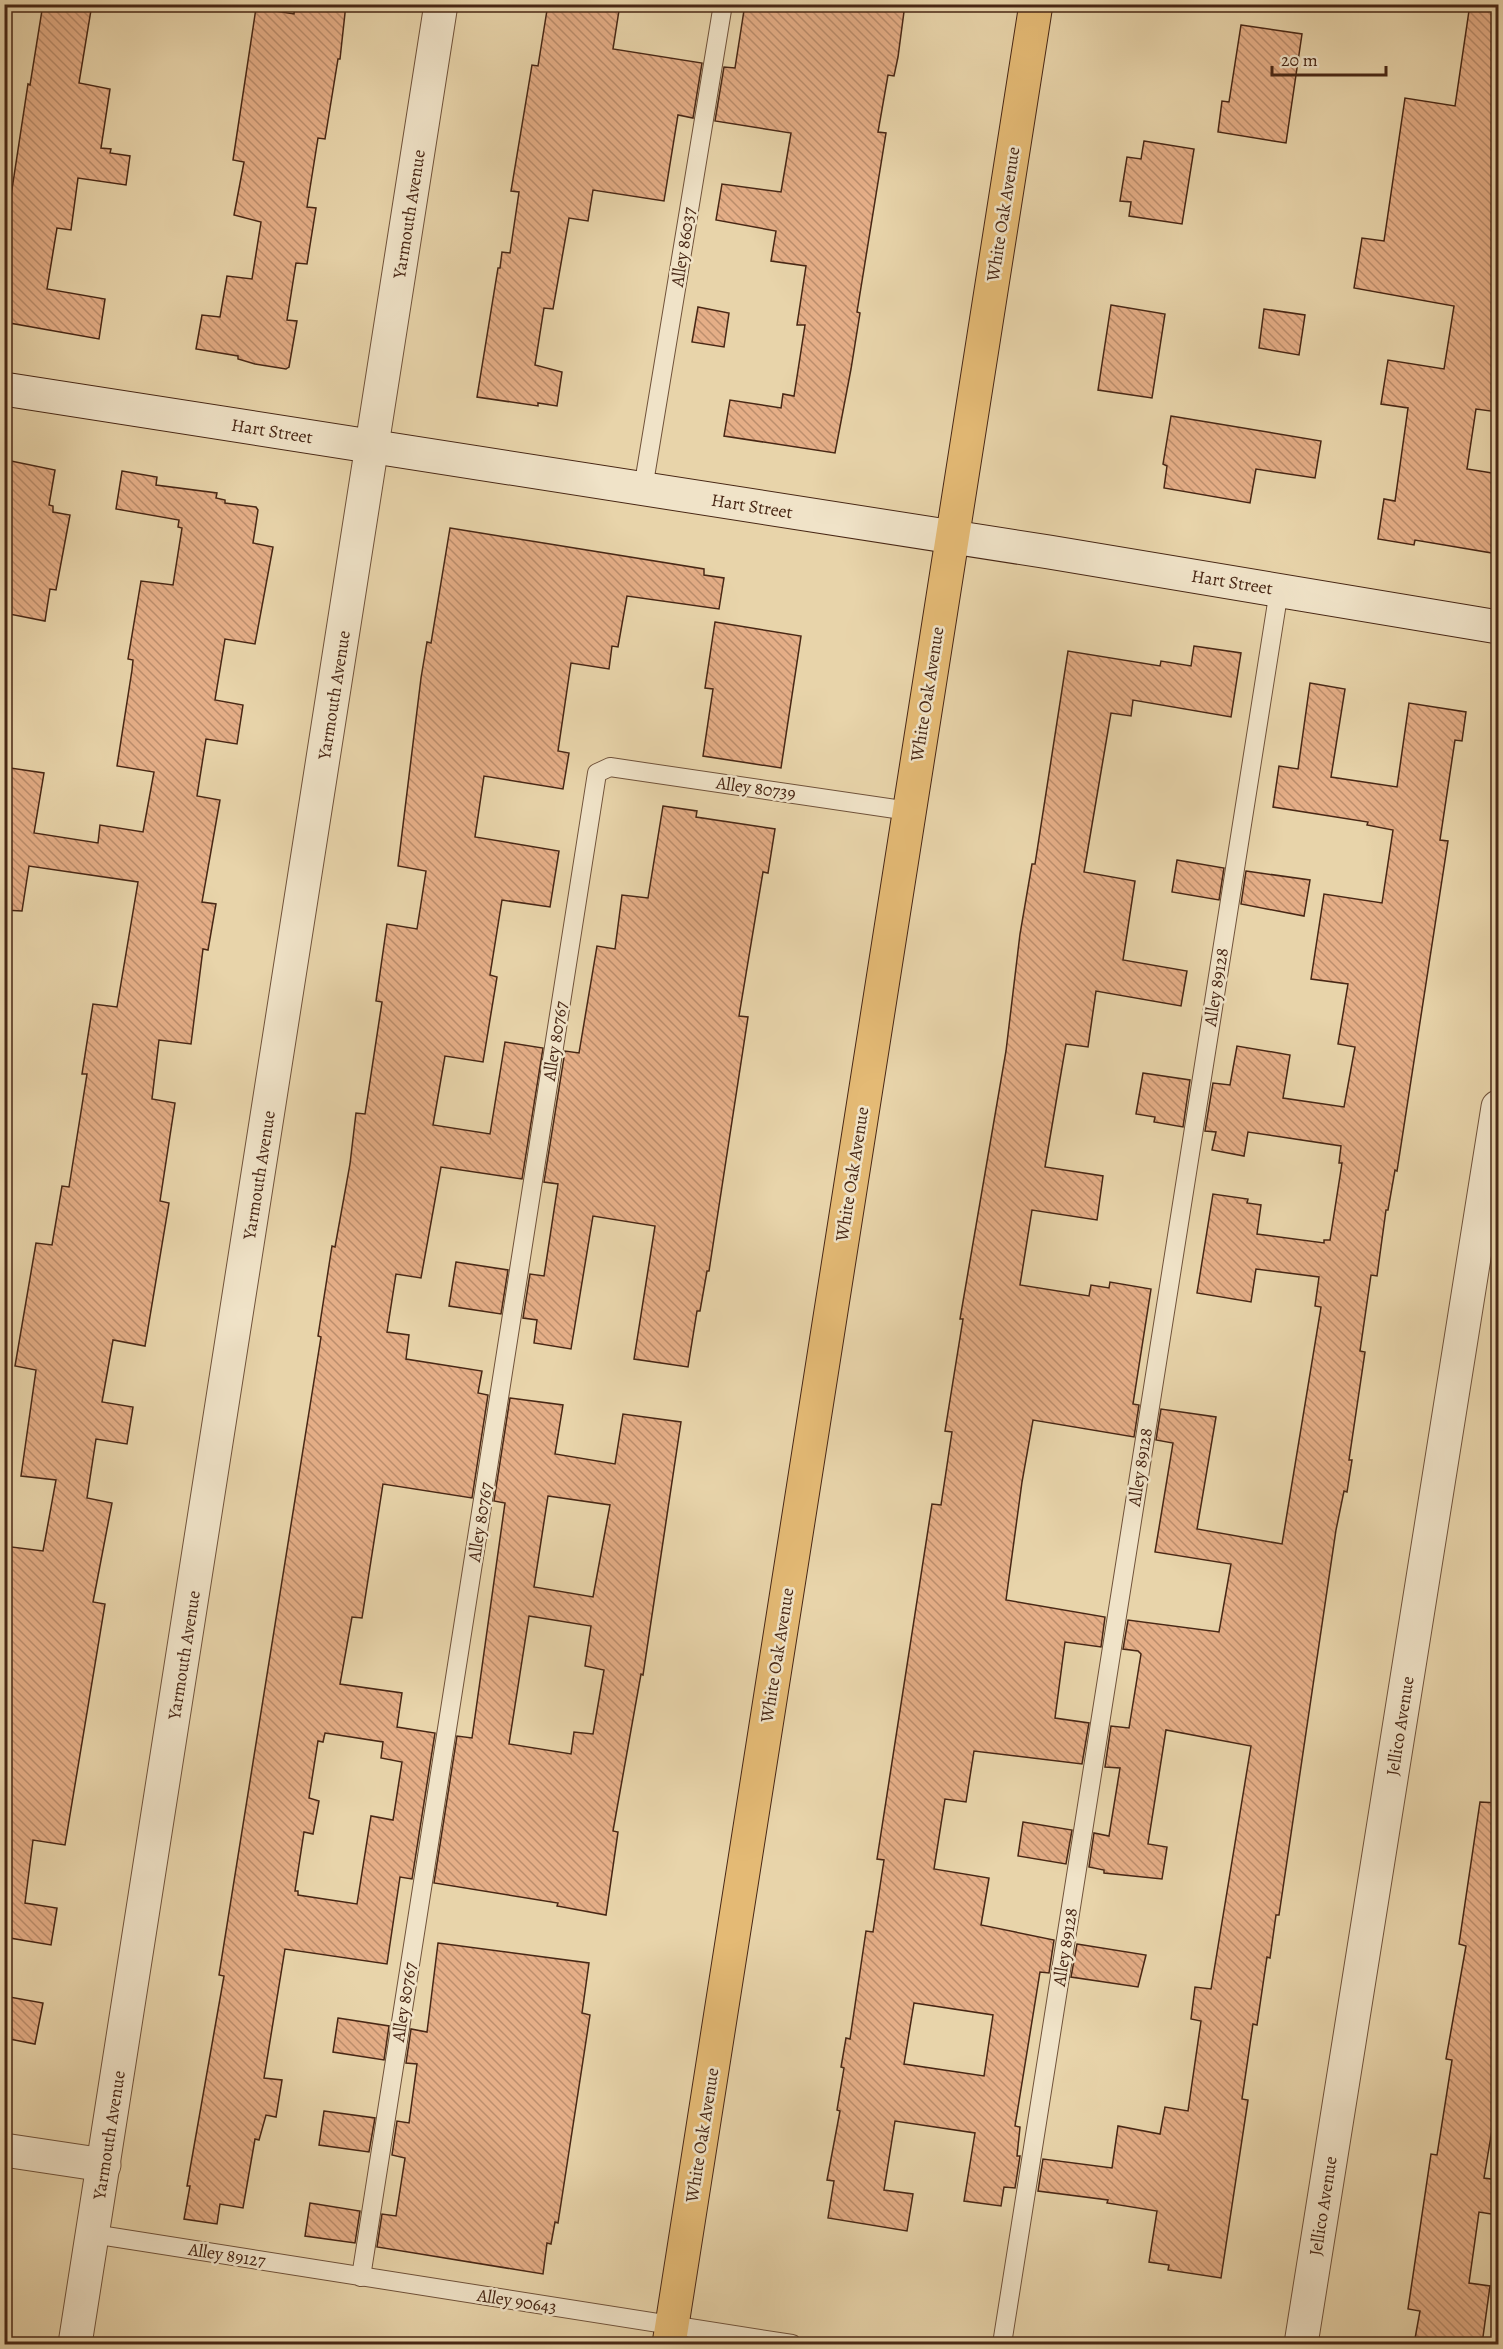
<svg xmlns="http://www.w3.org/2000/svg" width="1503" height="2349" viewBox="0 0 1503 2349" font-family="Alegreya,serif">
  <style>
    .building { fill: url(#building-back-hatch); stroke: #482715; stroke-width: 1.5; fill-rule: evenodd }
    .lines { fill: none; stroke-linecap: round; stroke-linejoin: round }
    .lane-casing { stroke: #70523a; stroke-width: 20 }
    .street-casing { stroke: #70523a; stroke-width: 35 }
    .secondary-casing { stroke: #482715; stroke-width: 35 }
    .primary-casing { stroke: #482715; stroke-width: 35 }
    .lane { stroke: #f0e3c8; stroke-width: 18 }
    .street { stroke: #f0e3c8; stroke-width: 33 }
    .secondary { stroke: #f0e3c8; stroke-width: 33 }
    .primary { stroke: #e4ba75; stroke-width: 33 }
    .labels { text-anchor: middle; dominant-baseline: central; stroke-width: 5; stroke-linejoin: round; paint-order: stroke }
    .street-label { font-size: 18px; fill: #482715; stroke: #f0e3c8 }
  </style>
  <defs>
    <pattern id="building-back-hatch" width="6" height="6" patternUnits="userSpaceOnUse" patternTransform="scale(1.5)"><rect width="6" height="6" fill="#e5ae87"/><path d="M-1 5l2 2M0 0l6 6M5-1l2 2" fill="none" stroke="#bc8e6d"/></pattern>
  </defs>
  <rect width="100%" height="100%" fill="#e8d4aa"/>
  <filter id="stains"><feTurbulence type="fractalNoise" baseFrequency=".00333" numOctaves="4"/><feColorMatrix values="0 0 0 0 .2 0 0 0 0 .09 0 0 0 0 .02 0 0 0 .5 -.17"/></filter>
  <radialGradient id="worn" r=".72"><stop offset=".6" stop-color="#630" stop-opacity="0"/><stop offset="1" stop-color="#630" stop-opacity=".3"/></radialGradient>
  <g class="building">
    <polygon points="43,4 92,4 79,83 110,89 101,148 111,149 110,153 130,156 126,185 78,178 71,230 57,228 47,289 105,299 99,339 4,322 4,242 28,84 30,85"/>
    <polygon points="295,4 346,4 340,59 338,59 325,139 318,138 307,207 316,208 307,264 296,263 287,320 297,321 289,367 286,369 255,364 238,359 238,356 196,349 202,315 220,317 227,276 252,279 261,222 234,215 244,162 233,160 256,8 294,14"/>
    <polygon points="548,4 620,4 613,49 702,63 693,118 678,115 664,201 593,190 588,221 569,218 553,309 544,308 535,365 562,372 557,406 538,403 538,406 477,397 498,268 500,268 502,252 510,253 519,192 511,191 532,65 538,66"/>
    <polygon points="745,4 905,4 898,57 894,76 888,75 878,132 886,133 857,312 860,313 851,369 835,453 724,436 730,400 781,408 783,394 794,396 805,325 797,325 806,266 771,261 776,231 716,220 722,184 781,192 791,133 715,121 724,67 735,68"/>
    <polygon points="1470,4 1498,4 1498,412 1476,409 1467,469 1498,474 1498,554 1415,540 1414,545 1378,539 1384,499 1395,501 1408,408 1381,404 1388,360 1444,369 1454,306 1354,288 1362,238 1384,241 1405,98 1455,106"/>
    <polygon points="1241,25 1302,34 1286,143 1218,132 1222,101 1229,102"/>
    <polygon points="1144,141 1194,149 1182,224 1129,216 1131,202 1120,201 1127,157 1141,159"/>
    <polygon points="1111,305 1165,314 1152,398 1098,390"/>
    <polygon points="698,307 729,313 724,347 692,342"/>
    <polygon points="1264,309 1305,315 1299,355 1259,348"/>
    <polygon points="1171,416 1321,441 1315,478 1256,469 1250,503 1164,488 1167,466 1163,464"/>
    <polygon points="11,461 55,470 49,505 53,506 53,512 70,515 56,590 50,589 45,621 4,613 4,469 9,469"/>
    <polygon points="122,471 157,477 156,485 217,493 216,498 225,500 225,503 256,507 258,510 253,543 273,547 255,644 225,639 215,700 243,705 237,744 206,739 197,796 220,800 202,902 216,904 208,950 203,949 191,1044 159,1040 152,1099 175,1103 160,1201 169,1203 145,1346 113,1340 102,1402 133,1407 127,1444 96,1439 87,1498 112,1503 93,1602 105,1604 65,1845 33,1840 25,1903 57,1908 51,1945 4,1937 4,1610 9,1581 4,1581 4,1546 43,1551 56,1480 21,1476 36,1370 15,1366 36,1243 52,1245 62,1186 69,1187 87,1074 82,1074 93,1004 117,1007 138,882 29,866 22,911 4,910 4,767 44,773 34,833 98,843 100,825 143,832 154,772 117,766 132,670 133,660 128,659 141,581 173,585 182,528 178,527 179,520 116,509"/>
    <path d="M450,528L704,569V575L724,578L719,609L627,596L618,647L612,646L609,669L571,663L558,751L569,753L563,789L484,776L475,837L559,851L550,907L502,900L490,975L497,977L483,1062L445,1056L433,1125L490,1134L505,1042L543,1048L522,1179L441,1167L421,1278L396,1274L387,1332L409,1335L406,1359L482,1371L478,1393L488,1395L472,1498L383,1484L362,1618L352,1617L340,1684L402,1693L397,1727L435,1733L412,1879L400,1877L387,1964L285,1949L264,2078L282,2080L276,2117L266,2115L259,2140L255,2139L243,2208L220,2204L217,2224L184,2219L190,2186H187L224,1976L219,1975L321,1337L318,1336L332,1246L335,1247L350,1164L356,1113L365,1114L382,1002L376,1001L387,924L417,929L426,871L398,866L421,678L427,642L431,643ZM325,1733L383,1742L381,1758L402,1762L393,1820L371,1816L357,1904L298,1895V1891H295L304,1832L313,1834L319,1801L309,1798L318,1741L323,1742Z"/>
    <polygon points="715,622 801,636 781,768 703,756 713,689 705,688"/>
    <path d="M1194,646L1241,653L1231,717L1133,700L1131,716L1111,713L1084,872L1135,881L1123,960L1187,971L1181,1006L1096,991L1088,1047L1066,1044L1045,1167L1103,1176L1097,1220L1032,1210L1020,1285L1089,1296L1091,1285L1109,1288L1110,1282L1151,1289L1133,1404L1139,1405L1134,1437L1033,1420L1022,1482L1006,1600L1105,1617L1101,1647L1065,1642L1055,1718L1089,1723L1082,1764L974,1751L966,1802L945,1799L934,1869L989,1878L981,1925L1054,1940L1049,1973L1040,1972L1015,2126L1020,2127L1017,2156H1020L1015,2188L1004,2187L1001,2206L964,2201L975,2133L895,2121L884,2190L913,2194L907,2231L828,2218L834,2181L827,2180L840,2111L837,2110L844,2068L841,2067L846,2038L850,2039L866,1931L873,1932L884,1860L877,1859L932,1504L941,1505L952,1432L945,1431L963,1319H960L1006,1051L1020,934L1032,864H1035L1068,651L1160,666L1161,661L1191,666ZM914,2003L993,2015L984,2076L904,2064Z"/>
    <polygon points="1310,683 1345,689 1331,777 1397,787 1409,703 1466,712 1462,741 1455,740 1440,840 1448,841 1397,1171 1395,1170 1388,1210 1386,1210 1377,1276 1371,1275 1360,1351 1365,1352 1349,1460 1352,1460 1347,1492 1344,1491 1336,1530 1279,1915 1276,1915 1270,1958 1267,1957 1257,2025 1253,2024 1242,2099 1248,2100 1221,2278 1168,2270 1169,2265 1149,2262 1157,2211 1107,2203 1108,2200 1038,2191 1043,2159 1112,2168 1118,2126 1160,2134 1165,2107 1188,2111 1201,2021 1191,2019 1195,1987 1211,1989 1251,1746 1166,1730 1148,1844 1167,1847 1162,1879 1104,1873 1104,1870 1089,1867 1094,1833 1109,1836 1120,1768 1105,1767 1111,1726 1129,1728 1141,1654 1138,1651 1123,1649 1128,1620 1219,1632 1231,1564 1155,1552 1173,1443 1156,1440 1161,1409 1216,1417 1197,1529 1282,1544 1321,1307 1315,1306 1319,1277 1256,1269 1251,1302 1197,1293 1213,1194 1248,1199 1247,1203 1261,1205 1257,1234 1324,1243 1324,1240 1330,1240 1342,1163 1339,1163 1341,1146 1248,1132 1244,1156 1212,1150 1216,1132 1205,1131 1213,1083 1230,1085 1237,1046 1290,1055 1283,1098 1344,1107 1355,1047 1338,1044 1348,984 1311,979 1324,894 1382,903 1393,830 1367,825 1368,822 1273,807 1279,766 1298,769"/>
    <polygon points="663,806 697,811 696,817 775,829 768,873 763,872 739,1016 748,1017 709,1271 707,1271 700,1311 697,1311 688,1367 634,1359 655,1226 593,1216 571,1349 534,1343 537,1320 523,1318 530,1274 544,1276 558,1184 544,1182 565,1051 579,1053 597,946 615,949 622,895 648,898"/>
    <polygon points="1177,860 1224,868 1219,900 1172,892"/>
    <polygon points="1246,871 1310,880 1304,916 1241,904"/>
    <polygon points="1143,1073 1190,1080 1183,1127 1154,1122 1155,1117 1136,1114"/>
    <polygon points="456,1262 508,1270 501,1314 449,1306"/>
    <path d="M510,1398L563,1405L555,1454L615,1464L623,1414L681,1422L643,1675L641,1674L613,1831L618,1832L606,1915L557,1906L558,1903L434,1883L457,1736L472,1738L505,1503L494,1501ZM548,1496L610,1505L593,1597L534,1587ZM529,1616L591,1626L585,1666L604,1670L593,1734L574,1732L571,1754L509,1744Z"/>
    <polygon points="1480,1802 1498,1803 1498,2106 1496,2106 1484,2178 1498,2180 1498,2215 1479,2212 1469,2283 1490,2286 1482,2344 1414,2344 1420,2311 1408,2309 1431,2154 1437,2155 1452,2060 1446,2059 1466,1946 1459,1944"/>
    <polygon points="1023,1822 1072,1830 1066,1864 1018,1856"/>
    <polygon points="438,1943 589,1963 582,2013 590,2015 558,2223 555,2222 551,2244 547,2243 543,2274 377,2247 382,2214 396,2216 405,2158 392,2155 397,2121 409,2123 417,2064 406,2063 411,2029 427,2032"/>
    <polygon points="1077,1944 1146,1955 1138,1987 1071,1977"/>
    <polygon points="4,1996 43,2003 35,2044 4,2038"/>
    <polygon points="338,2018 389,2026 384,2060 333,2052"/>
    <polygon points="324,2111 375,2118 369,2152 319,2145"/>
    <polygon points="310,2203 360,2211 355,2243 305,2236"/>
  </g>
  <g class="lines">
    <g class="lane-casing">
      <g id="lane">
        <polyline points="643,489 723,4"/>
        <polyline points="93,2234 792,2344"/>
        <polyline points="361,2277 597,773 610,767 909,811"/>
        <polyline points="1002,2344 1279,590"/>
      </g>
    </g>
    <g class="street-casing">
      <g id="street">
        <polyline points="4,2150 104,2165"/>
        <polyline points="75,2344 441,4"/>
        <polyline points="1301,2344 1498,1107"/>
      </g>
    </g>
    <g class="secondary-casing">
      <polyline id="secondary" points="4,389 1049,552 1498,627"/>
    </g>
    <g class="primary-casing">
      <polyline id="primary" points="669,2344 1036,4"/>
    </g>
    <use href="#lane" class="lane"/>
    <use href="#street" class="street"/>
    <use href="#secondary" class="secondary"/>
    <use href="#primary" class="primary"/>
  </g>
  <g class="labels">
    <g class="street-label">
      <text transform="translate(409 214) rotate(-81)">Yarmouth Avenue</text>
      <text transform="translate(1003 214) rotate(-81)">White Oak Avenue</text>
      <text transform="translate(683 247) rotate(-81)">Alley 86037</text>
      <text transform="translate(272 431) rotate(9)">Hart Street</text>
      <text transform="translate(752 506) rotate(9)">Hart Street</text>
      <text transform="translate(1232 582) rotate(9)">Hart Street</text>
      <text transform="translate(927 694) rotate(-81)">White Oak Avenue</text>
      <text transform="translate(334 695) rotate(-81)">Yarmouth Avenue</text>
      <text transform="translate(756 788) rotate(8)">Alley 80739</text>
      <text transform="translate(1216 987) rotate(-81)">Alley 89128</text>
      <text transform="translate(555 1041) rotate(-81)">Alley 80767</text>
      <text transform="translate(852 1174) rotate(-81)">White Oak Avenue</text>
      <text transform="translate(259 1175) rotate(-81)">Yarmouth Avenue</text>
      <text transform="translate(1140 1467) rotate(-81)">Alley 89128</text>
      <text transform="translate(480 1522) rotate(-81)">Alley 80767</text>
      <text transform="translate(184 1655) rotate(-81)">Yarmouth Avenue</text>
      <text transform="translate(777 1655) rotate(-81)">White Oak Avenue</text>
      <text transform="translate(1400 1726) rotate(-81)">Jellico Avenue</text>
      <text transform="translate(1065 1947) rotate(-81)">Alley 89128</text>
      <text transform="translate(404 2002) rotate(-81)">Alley 80767</text>
      <text transform="translate(109 2135) rotate(-81)">Yarmouth Avenue</text>
      <text transform="translate(702 2135) rotate(-81)">White Oak Avenue</text>
      <text transform="translate(1323 2206) rotate(-81)">Jellico Avenue</text>
      <text transform="translate(227 2255) rotate(9)">Alley 89127</text>
      <text transform="translate(517 2301) rotate(9)">Alley 90643</text>
    </g>
  </g>
  <rect width="1503" height="2349" fill="none" stroke="#e8d4aa" stroke-width="24"/>
  <rect x="6" y="6" width="1491" height="2337" fill="none" stroke="#482715" stroke-width="3"/>
  <rect x="12" y="12" width="1479" height="2325" fill="none" stroke="#482715" stroke-width="1.5"/>
  <path d="M1272 66v9h114v-9" fill="none" stroke="#482715" stroke-width="3"/>
  <text x="1281" y="66" font-size="18" fill="#482715" stroke="#f0e3c8" stroke-width="4.5" paint-order="stroke">20 m</text>
  <rect width="100%" height="100%" filter="url(#stains)"/>
  <rect width="100%" height="100%" fill="url(#worn)"/>
</svg>
